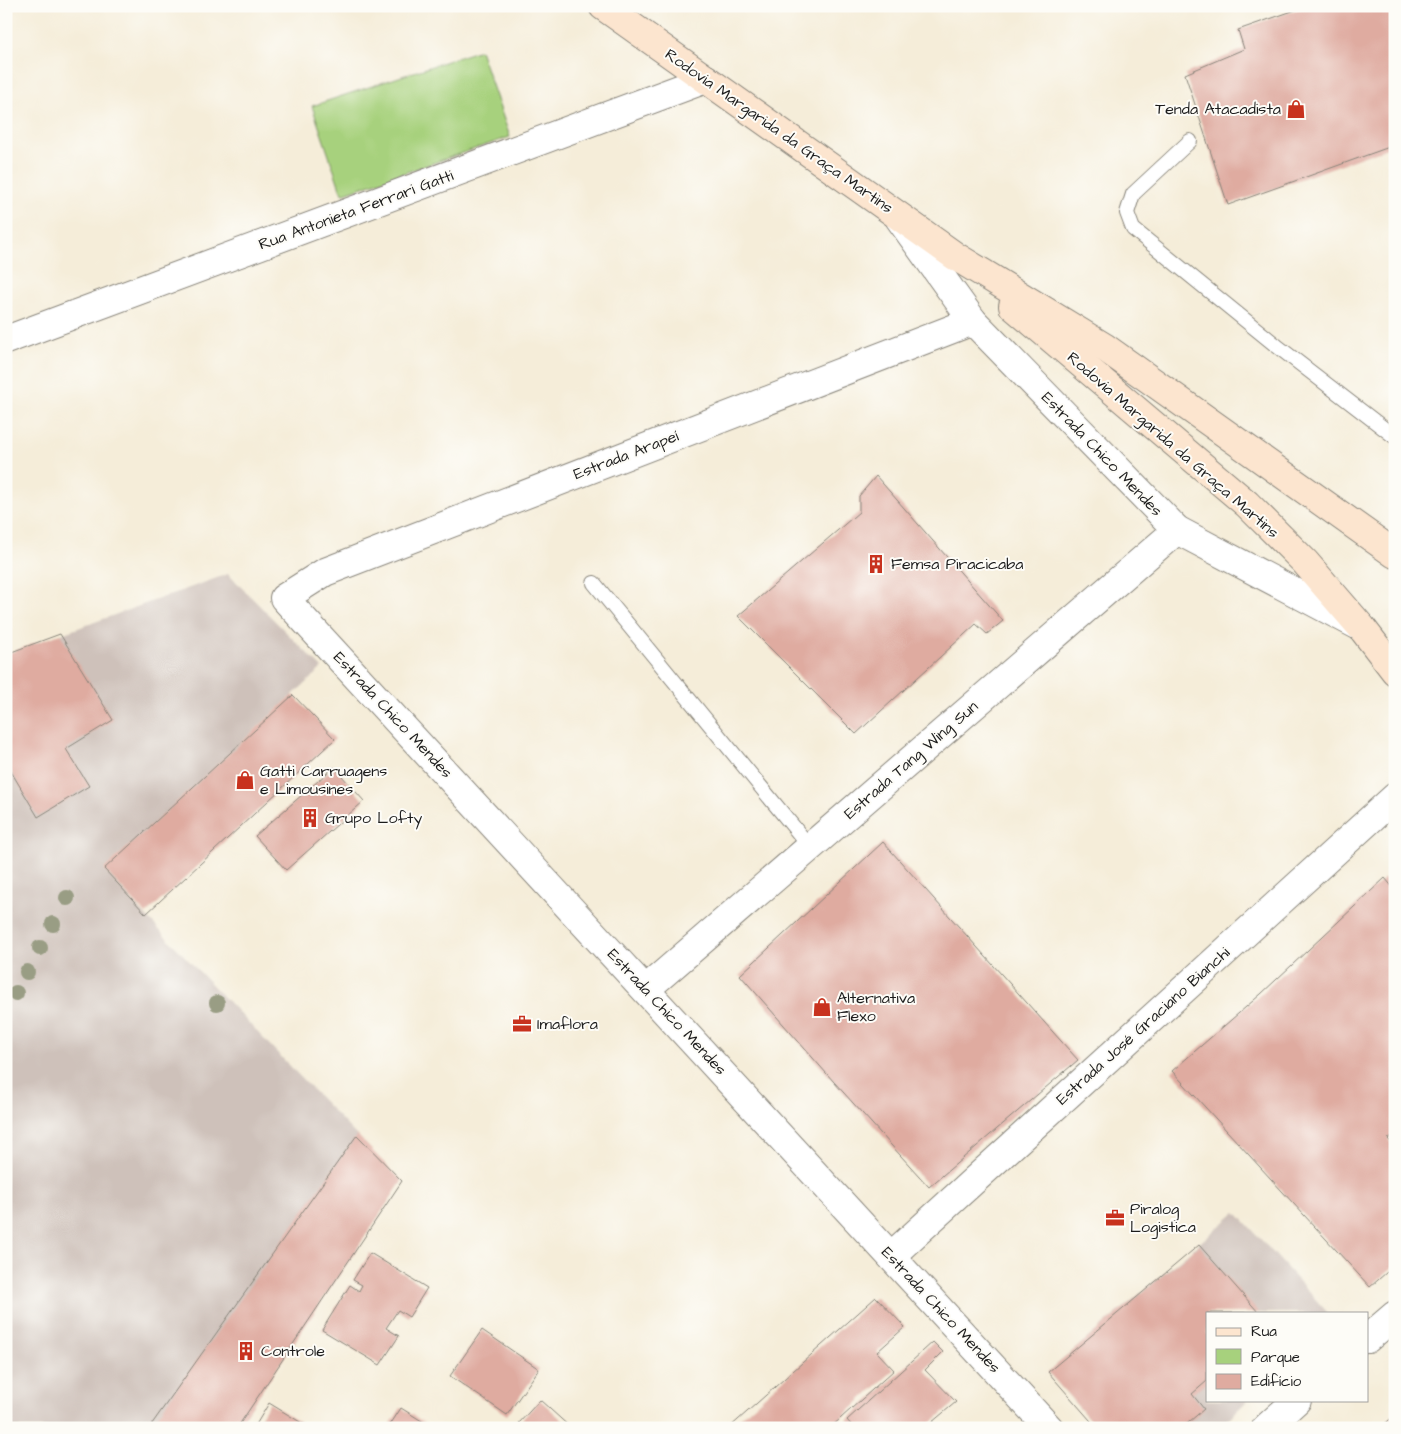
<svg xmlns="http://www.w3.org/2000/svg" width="1401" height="1434" viewBox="0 0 1401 1434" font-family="'Architects Daughter',sans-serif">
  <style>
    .industrial { fill: #cec1ba }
    .green { fill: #a7d17d; stroke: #62764c }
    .building { fill: #dfaba0 }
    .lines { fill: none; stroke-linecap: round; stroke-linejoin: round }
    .lane-casing { stroke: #88847a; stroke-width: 16 }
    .street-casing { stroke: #88847a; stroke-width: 30 }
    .secondary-casing { stroke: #88847a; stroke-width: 30 }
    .lane { stroke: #fff; stroke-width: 14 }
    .street { stroke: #fff; stroke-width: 28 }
    .secondary { stroke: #fce5cf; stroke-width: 28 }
    .tree { fill: #999d84 }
    .labels { text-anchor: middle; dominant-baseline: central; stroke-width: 4; stroke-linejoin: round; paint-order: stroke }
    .poi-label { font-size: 16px; fill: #1c1c1c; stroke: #fdfcf7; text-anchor: start }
    .street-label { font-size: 16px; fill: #1c1c1c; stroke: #fdfcf7 }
  </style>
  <rect width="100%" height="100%" fill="#fdfcf7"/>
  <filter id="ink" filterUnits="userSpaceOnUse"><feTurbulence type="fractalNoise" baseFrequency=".02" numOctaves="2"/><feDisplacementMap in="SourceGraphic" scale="10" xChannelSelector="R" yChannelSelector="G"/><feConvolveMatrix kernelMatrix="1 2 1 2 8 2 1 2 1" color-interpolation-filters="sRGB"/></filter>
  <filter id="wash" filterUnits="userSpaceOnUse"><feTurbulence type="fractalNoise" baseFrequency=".0096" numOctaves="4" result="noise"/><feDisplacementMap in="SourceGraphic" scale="20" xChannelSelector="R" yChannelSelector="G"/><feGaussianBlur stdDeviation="1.12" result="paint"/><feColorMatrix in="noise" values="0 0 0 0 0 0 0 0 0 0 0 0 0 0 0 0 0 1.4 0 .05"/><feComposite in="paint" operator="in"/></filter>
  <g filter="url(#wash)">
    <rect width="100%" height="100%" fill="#f5edd9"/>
    <g class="industrial">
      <polygon points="228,574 322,668 104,869 148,918 378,1158 402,1181 237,1428 6,1428 6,654"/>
      <polygon points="1236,1212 1328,1313 1207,1313 1207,1400 1248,1400 1219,1428 1097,1428 1048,1372"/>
    </g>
    <polygon class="green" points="480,50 510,137 342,194 312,106"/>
    <g id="blocks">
      <g class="building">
        <polygon points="1307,6 1395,6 1395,145 1228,205 1185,74 1244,49 1238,30"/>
        <polygon points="876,476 1003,621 987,634 976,624 856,734 738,616 859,512 859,496"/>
        <polygon points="60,634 113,720 66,749 89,786 38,817 6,763 6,654"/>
        <polygon points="293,695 335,739 146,914 104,869"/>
        <polygon points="334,767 364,801 286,870 255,836"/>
        <polygon points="883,842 1078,1060 929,1187 834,1082 740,975"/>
        <polygon points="1385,878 1395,890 1395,1134 1388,1139 1395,1147 1395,1265 1370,1287 1172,1071 1261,994"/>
        <polygon points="357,1135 402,1181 237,1428 149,1428"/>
        <polygon points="1199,1245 1259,1313 1207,1313 1207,1381 1192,1394 1204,1409 1182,1428 1097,1428 1048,1372"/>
        <polygon points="370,1253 427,1288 409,1317 398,1310 386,1328 399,1336 380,1365 322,1330 350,1285 359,1291 362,1285 353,1280"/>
        <polygon points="876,1297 905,1327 877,1352 894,1370 830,1428 729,1428"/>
        <polygon points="482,1330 539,1369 507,1415 450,1376"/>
        <polygon points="933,1342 943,1352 925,1370 956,1402 925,1428 854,1428 847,1420"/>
        <polygon points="540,1400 571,1428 524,1428 519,1423"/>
        <polygon points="269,1403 310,1428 254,1428"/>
        <polygon points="401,1408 433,1428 388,1428"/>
        <polygon points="1395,1415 1395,1428 1380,1428"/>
      </g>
    </g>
  </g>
  <g filter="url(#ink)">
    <use href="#blocks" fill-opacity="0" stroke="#88847a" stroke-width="1"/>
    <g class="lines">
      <g class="lane-casing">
        <g id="lane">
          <polyline points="1190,141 1133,194 1127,213 1133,229 1277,346 1395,437"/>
          <polyline points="594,583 810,847"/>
        </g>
      </g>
      <g class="street-casing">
        <g id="street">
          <polyline points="899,218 973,321 1177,530 1361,627"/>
          <polyline points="973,321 325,572 284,598 1049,1428"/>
          <polyline points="6,340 706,79"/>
          <polyline points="646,989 1177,530"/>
          <polyline points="891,1256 1395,797"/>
          <polyline points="1367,1339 1395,1315"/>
          <polyline points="1266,1428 1297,1400"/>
        </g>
      </g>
      <g class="secondary-casing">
        <g id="secondary">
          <polyline points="603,6 955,256 1104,347 1395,554"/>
          <polyline points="1013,306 1247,504 1305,562 1362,628 1395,671"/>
        </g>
      </g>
      <use href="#lane" class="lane"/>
      <use href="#street" class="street"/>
      <use href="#secondary" class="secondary"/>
    </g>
    <g class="tree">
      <circle cx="67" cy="898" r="8"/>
      <circle cx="53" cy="924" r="8"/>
      <circle cx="40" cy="948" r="8"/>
      <circle cx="27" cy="972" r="8"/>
      <circle cx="16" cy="993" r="8"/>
      <circle cx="217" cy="1003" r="8"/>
    </g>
  </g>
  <defs>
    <g id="shop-bare" transform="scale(1.5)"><path d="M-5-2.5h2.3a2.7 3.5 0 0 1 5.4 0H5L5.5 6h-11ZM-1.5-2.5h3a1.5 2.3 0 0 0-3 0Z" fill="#c8321e" stroke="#fdfcf7" stroke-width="2.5" paint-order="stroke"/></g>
    <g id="building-bare" transform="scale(1.5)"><path d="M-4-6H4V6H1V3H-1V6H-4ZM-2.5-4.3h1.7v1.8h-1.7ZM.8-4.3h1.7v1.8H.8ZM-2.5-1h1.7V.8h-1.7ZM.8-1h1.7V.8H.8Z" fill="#c8321e" stroke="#fdfcf7" stroke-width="2.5" paint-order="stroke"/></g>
    <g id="office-bare" transform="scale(1.5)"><path d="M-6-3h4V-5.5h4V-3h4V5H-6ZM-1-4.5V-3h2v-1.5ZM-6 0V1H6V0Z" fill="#c8321e" stroke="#fdfcf7" stroke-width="2.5" paint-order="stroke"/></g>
  </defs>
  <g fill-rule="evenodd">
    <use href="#shop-bare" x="1296" y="109"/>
    <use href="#building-bare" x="876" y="564"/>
    <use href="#shop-bare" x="245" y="780"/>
    <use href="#building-bare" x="310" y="818"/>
    <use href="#shop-bare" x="822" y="1007"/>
    <use href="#office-bare" x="522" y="1024"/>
    <use href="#office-bare" x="1115" y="1218"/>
    <use href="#building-bare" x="246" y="1351"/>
  </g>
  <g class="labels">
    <g class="poi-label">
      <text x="1281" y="109" text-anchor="end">Tenda Atacadista</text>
      <text x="891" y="564">Femsa Piracicaba</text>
      <text x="260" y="771">Gatti Carruagens<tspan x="260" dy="18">e Limousines</tspan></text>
      <text x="325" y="818">Grupo Lofty</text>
      <text x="837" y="998">Alternativa<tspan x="837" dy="18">Flexo</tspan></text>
      <text x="537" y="1024">Imaflora</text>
      <text x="1130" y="1209">Piralog<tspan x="1130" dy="18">Logistica</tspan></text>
      <text x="261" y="1351">Controle</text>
    </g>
    <g class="street-label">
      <text transform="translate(779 131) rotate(35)">Rodovia Margarida da Graça Martins</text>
      <text transform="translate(356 210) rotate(-20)">Rua Antonieta Ferrari Gatti</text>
      <text transform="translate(1173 445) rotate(41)">Rodovia Margarida da Graça Martins</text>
      <text transform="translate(1102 454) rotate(46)">Estrada Chico Mendes</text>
      <text transform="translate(626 455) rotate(-21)">Estrada Arapeí</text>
      <text transform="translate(393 715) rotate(47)">Estrada Chico Mendes</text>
      <text transform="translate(911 760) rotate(-41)">Estrada Tang Wing Sun</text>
      <text transform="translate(667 1012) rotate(47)">Estrada Chico Mendes</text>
      <text transform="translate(1143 1026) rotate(-42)">Estrada José Graciano Bianchi</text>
      <text transform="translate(941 1310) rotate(47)">Estrada Chico Mendes</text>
    </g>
  </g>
  <rect width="1401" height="1434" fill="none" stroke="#fdfcf7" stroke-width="25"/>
  <rect x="1206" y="1312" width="162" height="90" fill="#fdfcf7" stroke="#a3a29f"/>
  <rect x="1216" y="1328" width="25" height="8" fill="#fce5cf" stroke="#a3a29f"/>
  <text x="1251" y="1336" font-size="15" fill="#1c1c1c">Rua</text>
  <rect x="1216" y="1349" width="25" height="15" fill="#a7d17d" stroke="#a3a29f"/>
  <text x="1251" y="1362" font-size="15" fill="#1c1c1c">Parque</text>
  <rect x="1216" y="1374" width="25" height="15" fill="#dfaba0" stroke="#a3a29f"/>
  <text x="1251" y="1386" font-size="15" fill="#1c1c1c">Edifício</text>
</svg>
